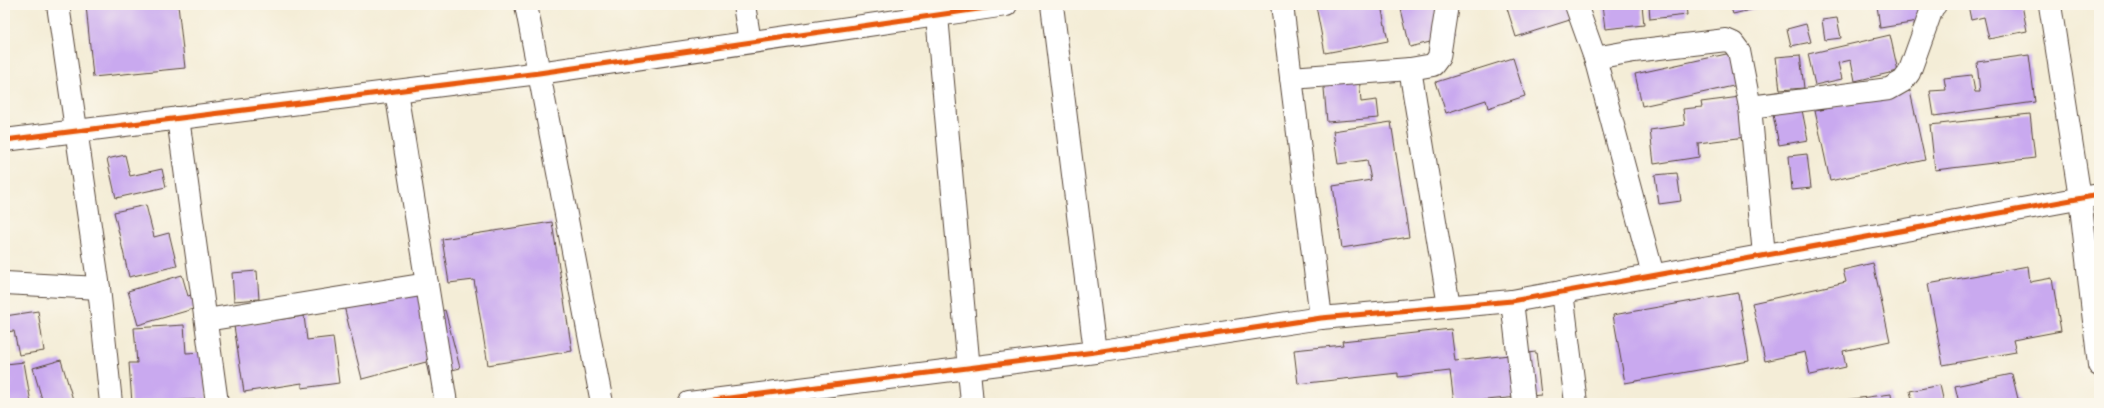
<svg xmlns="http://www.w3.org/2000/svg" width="2104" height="408" viewBox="0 0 2104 408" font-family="'Balsamiq Sans',sans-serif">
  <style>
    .building { fill: #c9a9ef }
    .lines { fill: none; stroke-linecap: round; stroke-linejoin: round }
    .minor-casing { stroke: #57473a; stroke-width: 24 }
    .tertiary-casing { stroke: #57473a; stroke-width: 24 }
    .minor { stroke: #fff; stroke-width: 22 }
    .tertiary { stroke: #fff; stroke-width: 22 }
    .cycleway-casing { stroke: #fbf7ec; stroke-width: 8 }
    .cycleway { stroke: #e8590c; stroke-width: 5 }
  </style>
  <rect width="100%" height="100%" fill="#fbf7ec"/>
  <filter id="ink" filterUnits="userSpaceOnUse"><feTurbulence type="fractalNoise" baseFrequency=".025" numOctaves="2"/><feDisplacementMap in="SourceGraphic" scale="8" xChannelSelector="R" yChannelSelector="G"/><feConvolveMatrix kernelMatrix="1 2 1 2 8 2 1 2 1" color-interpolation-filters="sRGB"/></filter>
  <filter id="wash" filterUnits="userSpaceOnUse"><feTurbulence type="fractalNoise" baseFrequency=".012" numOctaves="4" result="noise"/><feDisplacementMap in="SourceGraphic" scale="16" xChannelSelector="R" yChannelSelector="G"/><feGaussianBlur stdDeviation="0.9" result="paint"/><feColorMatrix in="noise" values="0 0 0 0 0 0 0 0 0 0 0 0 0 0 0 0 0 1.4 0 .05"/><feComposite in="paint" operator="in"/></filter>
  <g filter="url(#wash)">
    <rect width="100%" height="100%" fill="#f4edd7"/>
    <g id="blocks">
      <g class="building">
        <polygon points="86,5 178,5 185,68 93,77"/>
        <polygon points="1324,5 1381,5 1388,41 1325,53 1316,6"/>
        <polygon points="1400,5 1446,5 1454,36 1410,47"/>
        <polygon points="1506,5 1569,5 1573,19 1516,37"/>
        <polygon points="1602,5 1642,5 1644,25 1605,29"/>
        <polygon points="1649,5 1686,5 1687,15 1650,19"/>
        <polygon points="1730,5 1767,5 1767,6 1733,14"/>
        <polygon points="1877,5 1922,5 1924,21 1880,28"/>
        <polygon points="1968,5 2022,5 2027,31 1989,39 1984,17 1971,20"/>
        <polygon points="1837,18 1841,38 1825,40 1822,20"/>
        <polygon points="1806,24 1811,42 1791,46 1787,29"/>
        <polygon points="1890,35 1898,71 1855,81 1851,60 1838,63 1842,79 1815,85 1808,54"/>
        <polygon points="1740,51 1747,83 1642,106 1635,74"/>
        <polygon points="1800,55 1804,88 1780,90 1776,57"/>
        <polygon points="2029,55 2035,102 1934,116 1930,91 1946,90 1944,78 1972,75 1975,92 1980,92 1977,62"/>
        <polygon points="1513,58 1525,96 1488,108 1486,100 1446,113 1436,82"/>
        <polygon points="1359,74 1361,102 1377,100 1379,118 1327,122 1323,77"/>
        <polygon points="1910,91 1925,160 1830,181 1815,111"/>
        <polygon points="1748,96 1754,136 1698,143 1699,157 1654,164 1650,130 1685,125 1683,109 1702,107 1701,102"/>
        <polygon points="1802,110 1808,140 1779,145 1773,115"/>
        <polygon points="2030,114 2035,158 1935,170 1930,125"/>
        <polygon points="1391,122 1409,237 1342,248 1333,186 1371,180 1367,160 1338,164 1333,131"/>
        <polygon points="1807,154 1811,188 1792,190 1789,156"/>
        <polygon points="125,155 130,176 162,169 166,187 116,198 107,159"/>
        <polygon points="1677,173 1681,201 1659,204 1655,175"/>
        <polygon points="146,205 154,237 169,233 177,266 129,277 114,212"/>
        <polygon points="552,222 572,351 488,365 474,280 449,283 442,239"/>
        <polygon points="1873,263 1890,341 1843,351 1846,367 1810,375 1805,352 1765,361 1752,303 1846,282 1843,270"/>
        <polygon points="2028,266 2030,282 2052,278 2061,331 2013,340 2016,352 1943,365 1928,284"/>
        <polygon points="257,271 259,299 234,301 232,273"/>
        <polygon points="182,275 188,296 204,291 207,305 138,325 128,291"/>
        <polygon points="419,284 427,315 445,310 460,368 429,376 426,362 362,379 343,302"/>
        <polygon points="1738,293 1749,361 1625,383 1613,315"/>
        <polygon points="38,311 44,351 19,355 14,331 5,332 5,316"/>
        <polygon points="304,316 307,340 333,337 339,383 302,388 302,383 244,392 234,326"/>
        <polygon points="184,325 186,353 203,352 207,399 132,403 129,363 137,363 134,328"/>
        <polygon points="1451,329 1455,361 1536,352 1541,395 1454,403 1450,371 1398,377 1398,373 1298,384 1294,350 1343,345 1342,341"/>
        <polygon points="61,360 74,403 43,403 33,368"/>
        <polygon points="5,361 6,364 24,362 31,403 5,403"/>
        <polygon points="2012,374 2018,399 2020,399 2021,403 1959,403 1955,386"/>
        <polygon points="1940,385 1944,403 1913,403 1910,391"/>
        <polygon points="1891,394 1892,403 1829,403 1829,402"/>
      </g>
    </g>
  </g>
  <g filter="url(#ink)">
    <use href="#blocks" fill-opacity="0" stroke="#57473a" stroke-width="1"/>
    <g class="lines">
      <g class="minor-casing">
        <g id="minor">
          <polyline points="58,5 99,288 111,403"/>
          <polyline points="744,5 750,42"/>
          <polyline points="936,5 972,403"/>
          <polyline points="1052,5 1095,352"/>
          <polyline points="1282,5 1321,318"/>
          <polyline points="1576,5 1595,58"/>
          <polyline points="2050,5 2080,198 2099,365"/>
          <polyline points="1410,69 1449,306"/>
          <polyline points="1291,78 1410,69 1433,65 1439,57 1447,5"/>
          <polyline points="396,91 446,403"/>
          <polyline points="1750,107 1889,89 1903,81 1909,73 1933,6 1935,5"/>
          <polyline points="178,118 217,403"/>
          <polyline points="5,140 539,73 1006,5"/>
          <polyline points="1653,275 1595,58 1634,51 1726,40 1733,43 1739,51 1750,107 1764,255"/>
          <polyline points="5,283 99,288"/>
          <polyline points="1562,292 1576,403"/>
          <polyline points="1512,301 1524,403"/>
          <polyline points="206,320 427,284"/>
          <polyline points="689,403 1095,352 1321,318 1512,301 2099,195"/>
        </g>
      </g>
      <g class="tertiary-casing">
        <polyline id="tertiary" points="526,5 602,403"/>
      </g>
      <use href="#minor" class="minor"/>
      <use href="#tertiary" class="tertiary"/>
      <g class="cycleway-casing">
        <g id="cycleway">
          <polyline points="5,140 539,73 1006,5"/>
          <polyline points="689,403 1095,352 1321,318 1512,301 2099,195"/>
        </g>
      </g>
      <use href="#cycleway" class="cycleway"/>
    </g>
  </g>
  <rect width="2104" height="408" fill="none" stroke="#fbf7ec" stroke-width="20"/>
</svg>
